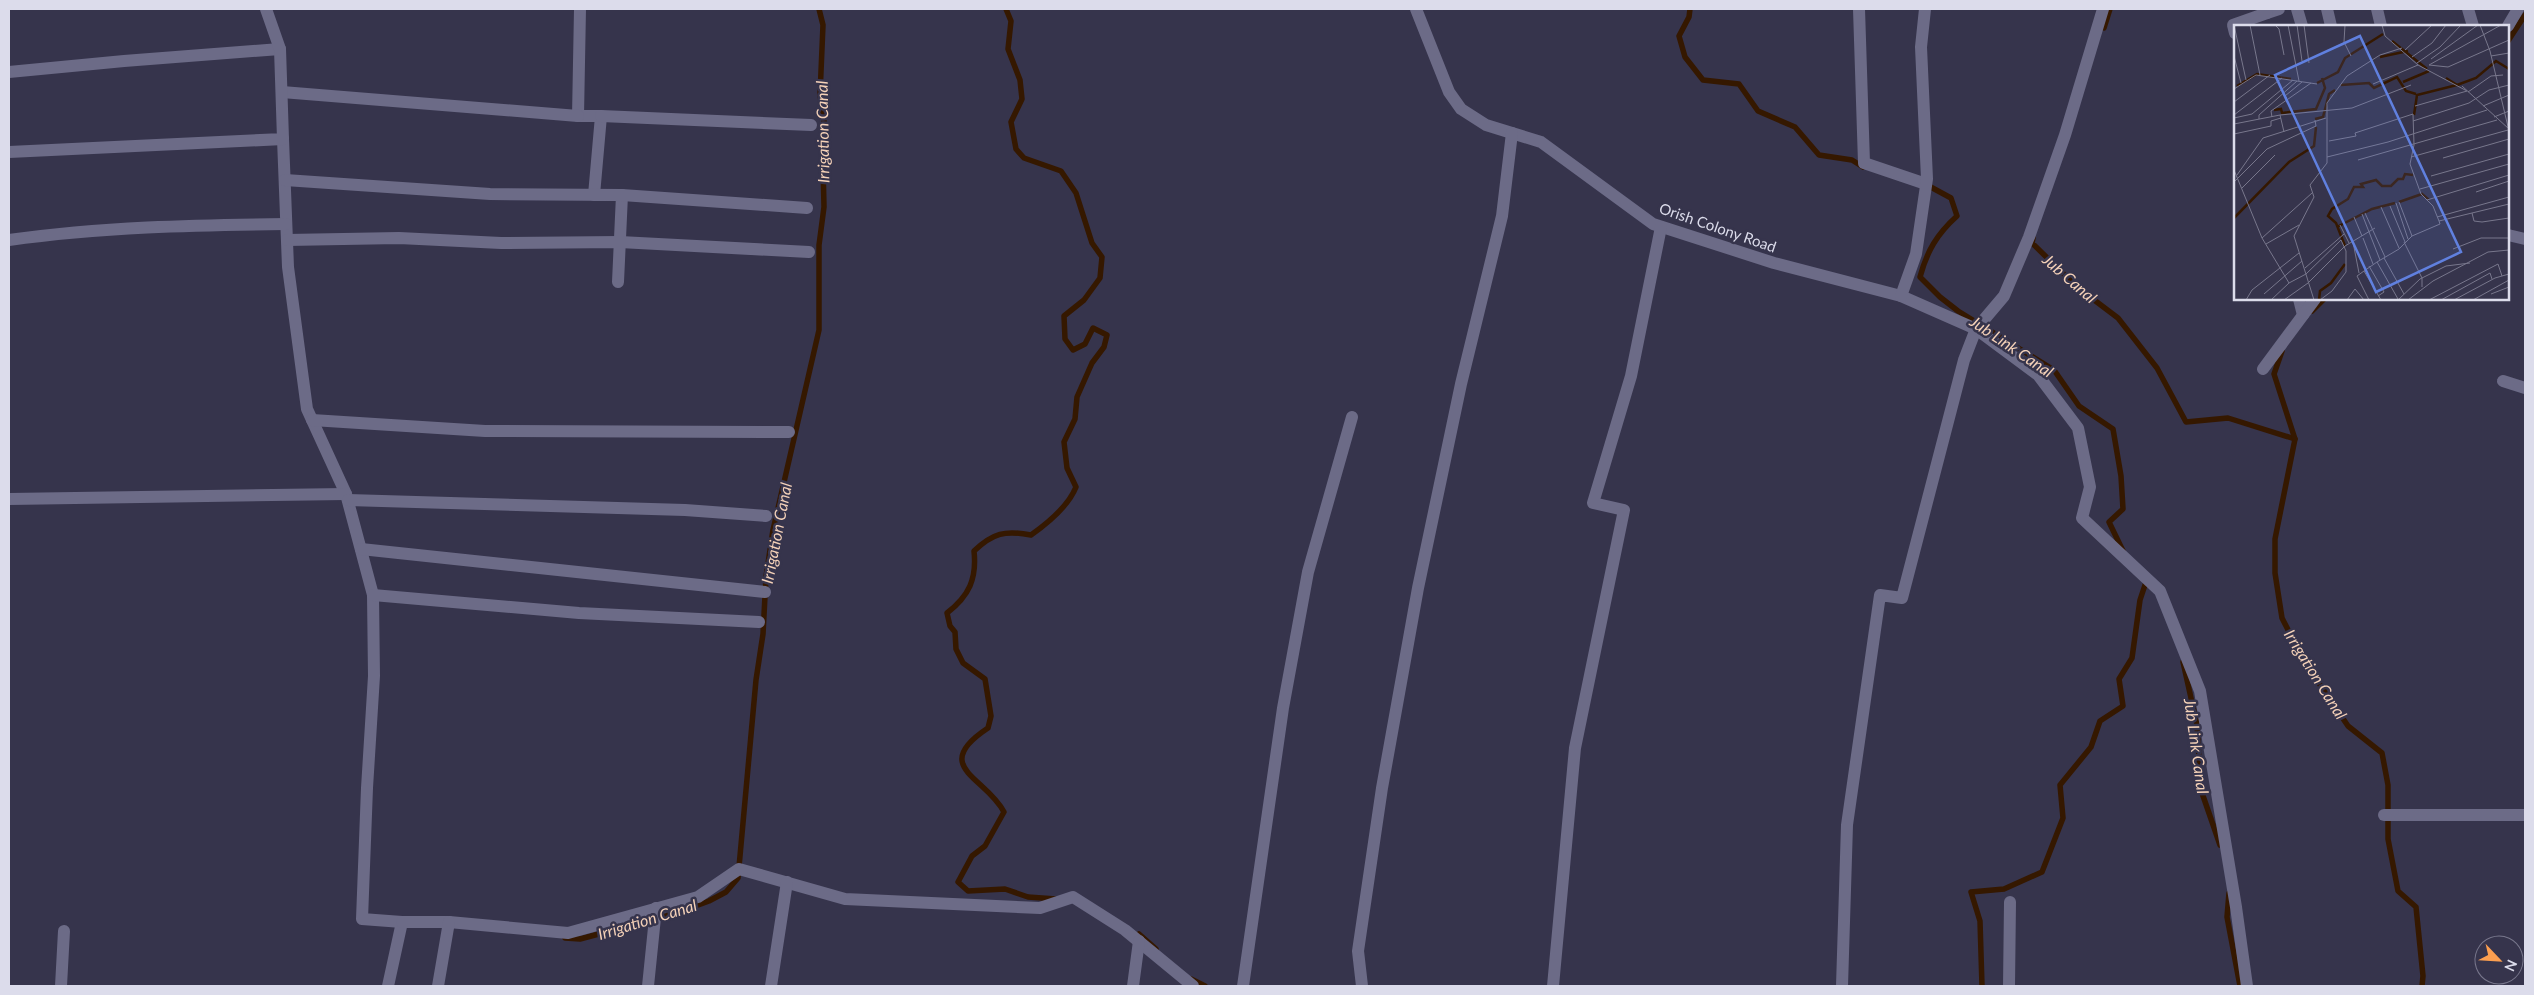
<svg xmlns="http://www.w3.org/2000/svg" width="2534" height="995" viewBox="0 0 2534 995" font-family="Lato,sans-serif">
  <style>
    .lines { fill: none; stroke-linecap: round; stroke-linejoin: round }
    .stream { stroke: #351800; stroke-width: 5.5 }
    .minor { stroke: #6c6b87; stroke-width: 12 }
    .labels { text-anchor: middle; dominant-baseline: central; stroke-width: 5; stroke-linejoin: round; paint-order: stroke }
    .street-label { font-size: 15px; fill: #dcdceb; stroke: #36344c }
    .water-label { font-size: 16px; font-style: italic; fill: #f4d1b8; stroke: #36344c }
    .inset-river { fill: none; stroke: #351800; stroke-width: 2.5 }
    .inset-road { fill: none; stroke: #78778c; stroke-width: 1 }
    .view { fill: #6080df; fill-opacity: 0.15; stroke: #6080df; stroke-width: 2.5 }
    .inset-edge { fill: none; stroke: #dcdceb; stroke-width: 2.5 }
  </style>
  <rect width="100%" height="100%" fill="#36344c"/>
  <g class="lines">
    <g class="stream">
      <path d="M1006,9L1011,21L1008,49L1020,80L1022,99L1011,122L1016,149L1024,158L1061,171L1076,193L1092,243L1102,257L1100,278L1084,300L1064,316L1065,339L1073,350L1085,344L1093,328L1107,335L1104,347L1092,363L1077,397L1075,419L1064,442L1067,468L1076,487C1068,507 1048,523 1031,535C1005,530 993,533 974,551C977,579 969,596 947,613L950,626L955,632L956,649L963,663L985,679L991,716L988,728C929,767 986,777 1004,812L985,846L972,856L958,882L968,891L1005,889L1028,897L1056,899"/>
      <polyline points="1690,9 1689,17 1679,36 1685,57 1703,80 1739,84 1758,111 1795,127 1819,155 1852,160 1863,167"/>
      <polyline points="2104,28 2110,9"/>
      <polyline points="2508,41 2525,15"/>
      <path d="M1927,185L1951,198L1957,216C1937,234 1927,251 1920,277L1940,297L1958,311L2054,370L2079,406L2113,429L2121,476L2123,509L2109,522L2123,551"/>
      <polyline points="2033,238 2032,243 2077,287 2118,318 2157,368 2186,422 2228,418 2295,439"/>
      <polyline points="2312,311 2324,299"/>
      <polyline points="2282,351 2274,374 2295,439 2275,539 2275,573 2282,618 2304,661 2348,726 2382,753 2388,785 2388,839 2398,891 2416,907 2423,976 2422,986"/>
      <polyline points="2183,662 2197,725 2201,790 2220,845"/>
      <polyline points="2229,893 2227,917 2240,986"/>
      <polyline points="1139,934 1156,949"/>
      <polyline points="565,938 580,939 674,914 709,901 726,892 738,878 756,680 763,634 766,577 773,530 819,330 819,245 824,207 823,165 825,128 820,95 823,25 819,9"/>
      <polyline points="1191,979 1205,986"/>
      <polyline points="1982,986 1980,921 1971,892 2004,889 2042,872 2063,818 2060,785 2091,747 2100,721 2123,706 2119,679 2132,658 2140,600 2147,579"/>
    </g>
    <g class="minor">
      <polyline points="580,9 578,116 601,116 594,195 622,195 618,282"/>
      <polyline points="1416,9 1449,92 1461,109 1486,125 1541,142 1653,224 1774,263 1901,296 1976,329 2038,375 2078,428 2090,487 2082,518 2160,591 2200,691 2236,907 2247,986"/>
      <polyline points="1859,9 1864,163 1926,184"/>
      <polyline points="2297,9 2302,26"/>
      <polyline points="2327,9 2331,26"/>
      <polyline points="2377,9 2381,26"/>
      <polyline points="2468,9 2473,26"/>
      <polyline points="2267,13 2279,9"/>
      <polyline points="2508,26 2518,9"/>
      <polyline points="2235,33 2233,25 2267,13 2266,9"/>
      <polyline points="9,72 124,61 280,49"/>
      <polyline points="282,92 578,116"/>
      <polyline points="601,116 811,125"/>
      <polyline points="283,139 288,267 307,409 346,494 373,595 374,676 367,788 362,919 402,922 388,986"/>
      <polyline points="9,152 283,139 280,49 266,9"/>
      <polyline points="285,180 490,194 622,195 807,208"/>
      <polyline points="2508,235 2525,239"/>
      <path d="M9,240C101,227 193,225 286,224"/>
      <polyline points="287,240 399,238 501,243 620,242 809,252"/>
      <polyline points="1901,296 1916,254 1927,179 1921,47 1925,9"/>
      <polyline points="2299,299 2303,315"/>
      <polyline points="2263,369 2315,299"/>
      <polyline points="2503,381 2525,388"/>
      <polyline points="312,420 485,431 789,432"/>
      <polyline points="9,499 346,494"/>
      <polyline points="348,500 685,510 766,516"/>
      <polyline points="361,549 765,592"/>
      <polyline points="373,595 579,613 759,622"/>
      <polyline points="2384,815 2525,815"/>
      <polyline points="402,922 449,922 568,933 698,897 739,869 845,899 1040,908 1073,897 1125,930 1193,986"/>
      <polyline points="61,986 64,931"/>
      <polyline points="438,986 449,922"/>
      <polyline points="648,986 656,908"/>
      <polyline points="771,986 787,882"/>
      <polyline points="1133,986 1139,941"/>
      <polyline points="1243,986 1283,708 1308,572 1352,417"/>
      <polyline points="1362,986 1358,951 1382,788 1418,588 1461,384 1502,216 1512,133"/>
      <polyline points="1553,986 1575,748 1624,510 1593,503 1631,376 1661,227"/>
      <polyline points="1842,986 1847,825 1880,595 1902,598 1964,360 1976,329 2004,296 2029,237 2065,135 2103,9"/>
      <polyline points="2009,986 2010,902"/>
    </g>
  </g>
  <g class="labels">
    <g class="street-label">
      <text transform="translate(1718 227) rotate(19)">Orish Colony Road</text>
    </g>
    <g class="water-label">
      <text transform="translate(822 132) rotate(-91)">Irrigation Canal</text>
      <text transform="translate(2070 278) rotate(41)">Jub Canal</text>
      <text transform="translate(2012 346) rotate(34)">Jub Link Canal</text>
      <text transform="translate(776 533) rotate(-79)">Irrigation Canal</text>
      <text transform="translate(2316 674) rotate(58)">Irrigation Canal</text>
      <text transform="translate(2197 746) rotate(82)">Jub Link Canal</text>
      <text transform="translate(647 919) rotate(-17)">Irrigation Canal</text>
    </g>
  </g>
  <g transform="translate(2234 25)">
    <rect width="275" height="275" fill="#36344c"/>
    <path class="inset-river" d="M158,16L193,44M146,32L174,26M169,57L195,46M83,58L104,47L111,33L149,9M107,60L135,58L140,63L163,52L172,66L182,69M223,60L242,53L262,36L275,44M3,61L23,49L57,54M40,85L47,84L48,88L82,84L91,63L88,53M180,90L183,70L223,60L212,53M81,94L89,92L95,69L101,65M165,177L188,169L195,175M0,193L55,137L80,121L82,102M103,202L138,184L161,178M111,221L102,198L94,191L98,184L114,174L120,162H129L127,159L142,155L148,161H157L164,154H169L171,149L179,150M85,275L86,266L97,258L111,239"/>
    <path class="inset-road" d="M0,0L12,55M16,0L26,50M41,0L45,4L50,30M54,0L65,56M63,0L68,36M70,0L75,38M111,0L110,17L117,31M148,0L151,11L184,40L233,66M246,0L256,26L275,106M267,0L195,40L214,42L275,15M171,25L198,0M0,31L7,58M257,31L275,28M178,32L198,18L212,0M197,34L244,0M183,38L206,22L227,0M139,59L184,40M228,61L275,104M0,64L22,50L83,59M234,67L257,51L269,50M53,73L51,71L68,57M0,77L36,50M181,81L233,66M249,81L275,70M0,90L48,53M46,90L118,83L177,60M38,92L37,86L77,58M260,92L275,86M0,93L18,89L59,55M25,94V90L63,56M179,96L235,78L255,65L275,60M0,99L46,90L50,107M0,109L37,101V96L47,93M95,116L122,111L121,108L179,89L180,120L176,139L187,169L199,181L205,196M93,132L154,117L253,85M177,132L274,105M209,133L275,114M124,135L263,95M0,145L28,213L55,258M3,150L29,113L92,93M197,151L275,129M0,157L33,124L82,101L81,95M8,163L41,130M186,164L275,139M242,167L275,156M193,175L275,150M165,177L178,211M162,178L174,214M156,181L171,217M147,182L165,223M131,188L151,232M238,188L240,196L248,197L275,193M128,189L146,235M120,192L128,211M203,192L275,172M106,200L115,218M28,213L78,168M129,213L139,239M119,217L125,248M170,217L188,253V262M32,219L65,200M219,224L247,213H275M150,233L170,269M143,237L165,224L178,211L206,199L205,196L275,179M135,241L150,267L144,271M71,243L110,209M130,246L123,251L135,275M30,269L68,236M257,269L275,262M12,275L18,265L65,228M37,275L55,258L72,249L107,215L112,226V247L98,266L86,275M50,275L74,258L111,221L141,203M80,275L60,211L80,172L76,160L93,138V78L113,51L146,30L168,23M113,275L121,264L130,275M147,275L130,246L143,237L164,274M164,275L186,254L212,241L236,238M174,275L199,256L254,227L275,225M195,275L264,239L268,251M207,275L256,248L258,254M220,275L261,253L275,249M239,275L275,255"/>
    <path class="view" d="M126,11L227,227L142,267L41,50Z"/>
    <rect width="275" height="275" class="inset-edge"/>
  </g>
  <rect width="2534" height="995" fill="none" stroke="#dcdceb" stroke-width="20"/>
  <g transform="translate(2499 960) rotate(115)"><circle r="24" fill="#36344c" stroke="#78778c"/>
  <path d="M0-4L9 19L0 12L-9 19Z" fill="#fb9e50"/>
  <text y="-8" font-size="14" font-weight="bold" text-anchor="middle" fill="#dcdceb">N</text>
  </g>
</svg>
